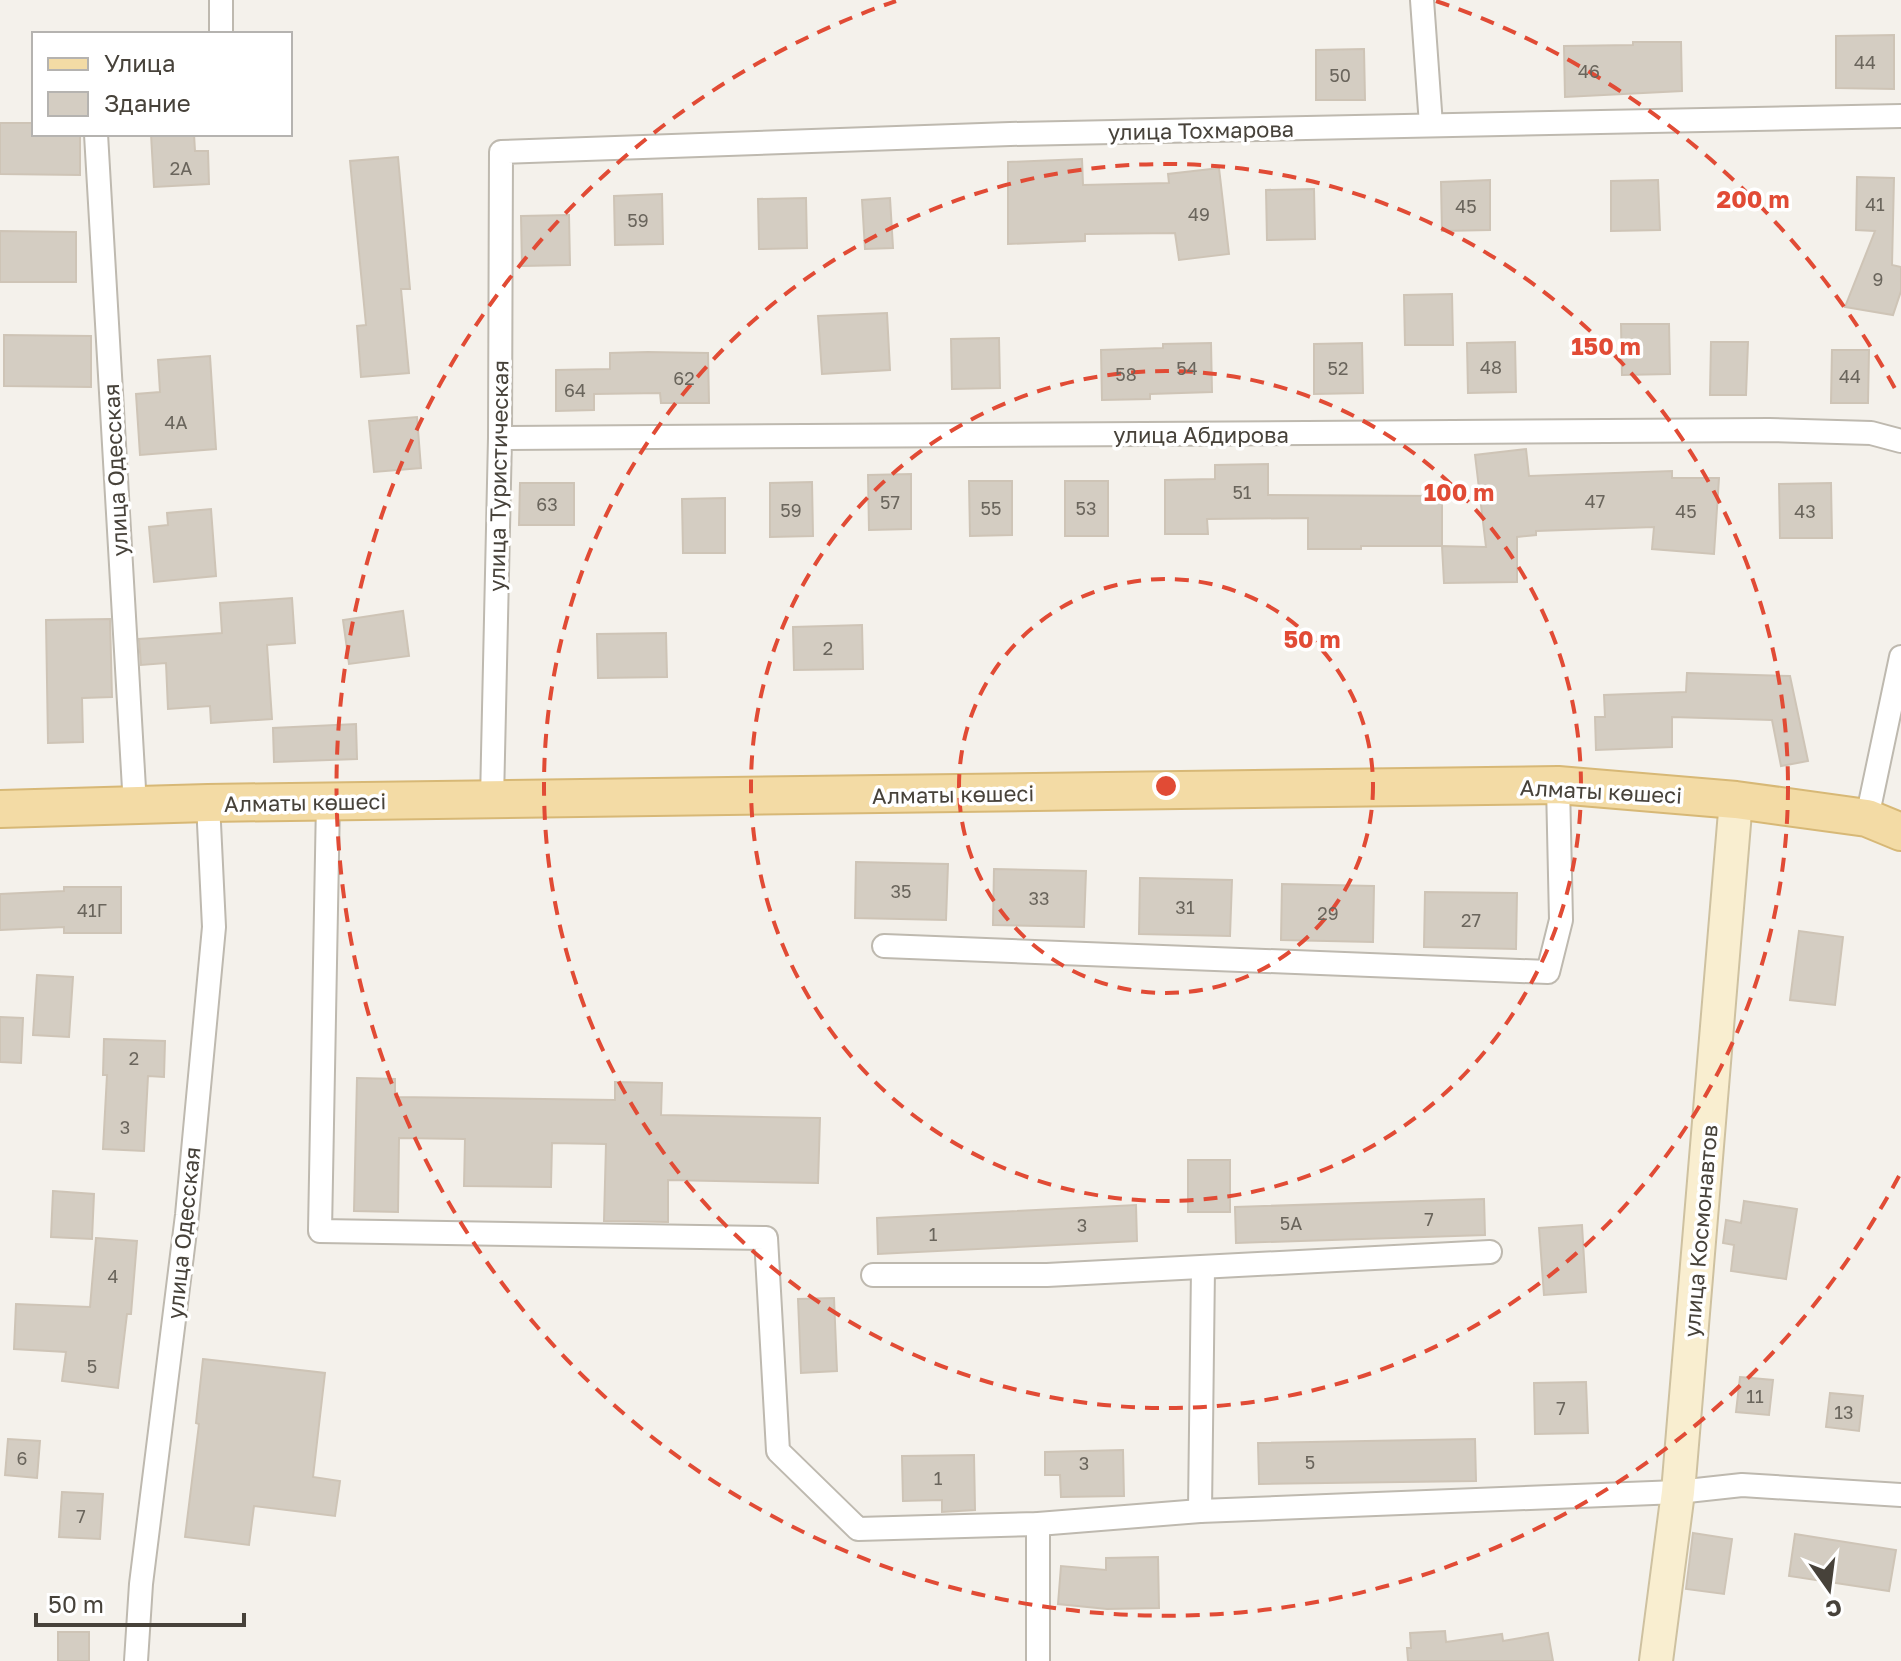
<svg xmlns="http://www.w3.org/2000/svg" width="1901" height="1661" viewBox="0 0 1901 1661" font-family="'Golos Text',sans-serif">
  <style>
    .building { fill: #d4cdc2; stroke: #cec4b6; stroke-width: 2 }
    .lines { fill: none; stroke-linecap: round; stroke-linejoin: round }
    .street-casing { stroke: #beb9af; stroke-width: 26 }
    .secondary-casing { stroke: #cec1a0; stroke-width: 36 }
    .primary-casing { stroke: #d7b876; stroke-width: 40 }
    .street { stroke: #fff; stroke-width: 22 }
    .secondary { stroke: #f9eed0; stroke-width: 32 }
    .primary { stroke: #f3dba5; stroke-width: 36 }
    .ring { fill: none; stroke: #e14b35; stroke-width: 4; stroke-dasharray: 14 10 }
    .labels { text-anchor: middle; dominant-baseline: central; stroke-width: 7; stroke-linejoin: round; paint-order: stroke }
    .number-label { font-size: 18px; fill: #6a655c }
    .street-label { font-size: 22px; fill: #47423a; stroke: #fff }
    .centre { fill: #e14b35; stroke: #fff; stroke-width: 4 }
    .ring-label { font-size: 24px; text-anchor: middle; font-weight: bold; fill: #e14b35; stroke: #fff; stroke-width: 7; stroke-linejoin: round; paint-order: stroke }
  </style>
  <rect width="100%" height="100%" fill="#f4f1eb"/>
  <g class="building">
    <polygon points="1894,35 1894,89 1836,88 1836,36"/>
    <polygon points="1633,42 1681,42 1682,91 1565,97 1564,46 1633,45"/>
    <polygon points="1364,49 1365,100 1316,100 1316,50"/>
    <polygon points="0,123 34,123 34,134 80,134 80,175 0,174"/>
    <polygon points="151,134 194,134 195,151 208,151 209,184 154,187"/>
    <polygon points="398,157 410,289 401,289 409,373 361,377 357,326 366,325 350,161"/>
    <polygon points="1082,159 1083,185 1169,183 1168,174 1219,168 1229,254 1179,260 1175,233 1085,234 1085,241 1008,244 1008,162"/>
    <polygon points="1857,177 1894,178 1892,265 1901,267 1901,291 1893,315 1845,307 1875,231 1856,230"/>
    <polygon points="1490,180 1490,230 1442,231 1441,182"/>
    <polygon points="1658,180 1660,230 1611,231 1611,181"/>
    <polygon points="1314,189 1315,239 1267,240 1266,190"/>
    <polygon points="662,194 663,244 615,245 614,196"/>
    <polygon points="806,198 807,248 759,249 758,199"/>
    <polygon points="890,198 893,248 865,249 862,200"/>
    <polygon points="569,215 570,265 522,266 521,216"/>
    <polygon points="0,231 76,232 76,282 0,282"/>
    <polygon points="1452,294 1453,345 1405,345 1404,295"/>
    <polygon points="887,313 890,370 822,374 818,316"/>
    <polygon points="1621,324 1669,324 1670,374 1622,375"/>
    <polygon points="4,335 91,336 91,387 4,386"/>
    <polygon points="999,338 1000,388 952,389 951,339"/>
    <polygon points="1515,342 1516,392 1468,393 1467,343"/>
    <polygon points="1711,342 1748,342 1746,395 1710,395"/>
    <polygon points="1211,343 1212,392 1150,394 1150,399 1102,400 1101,350 1163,348 1163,344"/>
    <polygon points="1362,343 1363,393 1314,394 1314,344"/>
    <polygon points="1832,350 1869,350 1868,403 1831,403"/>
    <polygon points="648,352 708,353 709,403 661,403 660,393 594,394 594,410 556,411 556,370 610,369 610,353"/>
    <polygon points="210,356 216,449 140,455 136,394 160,392 158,360"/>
    <polygon points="417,417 421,468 374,472 369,421"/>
    <polygon points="1526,449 1529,476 1672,471 1672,478 1719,478 1714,554 1652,549 1654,527 1536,531 1536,535 1517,537 1517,582 1444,583 1442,546 1486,547 1475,455"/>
    <polygon points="1268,464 1268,495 1442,496 1442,546 1361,546 1361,549 1308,549 1308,518 1207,519 1208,534 1165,534 1165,480 1215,479 1215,465"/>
    <polygon points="911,474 911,529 869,530 868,475"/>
    <polygon points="969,481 1012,481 1012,535 970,536"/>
    <rect x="1065" y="481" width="43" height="55"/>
    <polygon points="812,482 813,536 770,537 770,483"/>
    <polygon points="520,483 574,483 574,525 519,525"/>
    <polygon points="1831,483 1832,538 1780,538 1779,484"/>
    <polygon points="725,498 725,553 683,553 682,499"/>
    <polygon points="211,509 216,576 154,582 149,527 168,525 167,513"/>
    <polygon points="292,598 295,643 267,645 272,719 211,723 210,706 168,709 166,663 141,665 139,639 222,633 220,603"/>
    <polygon points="403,611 409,656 349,664 343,620"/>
    <polygon points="110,619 112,697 82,698 83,742 48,743 46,620"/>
    <polygon points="862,625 863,669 794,670 793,627"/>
    <polygon points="666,633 667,677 598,678 597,634"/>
    <polygon points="1687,673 1790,676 1808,761 1781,766 1772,720 1672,717 1672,747 1596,750 1595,717 1605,717 1604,695 1686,692"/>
    <polygon points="356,724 357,759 274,762 273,728"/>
    <polygon points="856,862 948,864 946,920 855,918"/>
    <polygon points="994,869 1086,871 1084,927 993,925"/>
    <polygon points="1140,878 1232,880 1230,936 1139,934"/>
    <polygon points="1282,884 1374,886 1373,942 1281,940"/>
    <polygon points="64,887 121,887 121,933 64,933 64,927 0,930 0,894 64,891"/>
    <polygon points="1425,892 1517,893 1516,949 1424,947"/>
    <polygon points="1799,931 1843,937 1835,1005 1790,1000"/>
    <polygon points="37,975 73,977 69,1037 33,1035"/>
    <polygon points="0,1017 23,1018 21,1063 0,1062"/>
    <polygon points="104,1039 165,1041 164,1077 148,1076 144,1151 103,1149 107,1075 103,1075"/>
    <polygon points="357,1078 395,1079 395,1097 615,1100 615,1082 662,1083 661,1115 820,1118 818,1183 668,1180 668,1222 604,1221 606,1144 552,1143 551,1187 464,1186 465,1139 399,1138 398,1212 354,1211"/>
    <rect x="1188" y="1160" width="42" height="52"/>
    <polygon points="53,1191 94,1194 92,1239 51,1237"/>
    <polygon points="1484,1199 1485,1235 1236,1243 1235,1207"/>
    <polygon points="1744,1201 1797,1209 1786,1279 1731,1271 1734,1245 1723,1243 1726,1220 1741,1223"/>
    <polygon points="1136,1205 1137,1241 878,1254 877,1218"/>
    <polygon points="1582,1225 1586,1292 1544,1295 1539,1228"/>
    <polygon points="96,1238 137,1241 131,1314 127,1314 118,1388 62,1381 66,1352 14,1349 16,1304 90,1307"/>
    <polygon points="834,1298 837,1371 801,1373 798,1299"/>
    <polygon points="203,1359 325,1373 313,1477 340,1481 335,1516 254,1506 249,1545 185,1537 199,1424 196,1423"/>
    <polygon points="1740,1377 1773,1380 1769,1415 1736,1412"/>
    <polygon points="1586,1382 1588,1433 1535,1434 1534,1383"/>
    <polygon points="1830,1393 1863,1396 1859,1431 1826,1427"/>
    <polygon points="8,1439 40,1441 37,1478 5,1475"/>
    <polygon points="1475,1439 1476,1481 1259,1484 1258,1443"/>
    <polygon points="1123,1450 1124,1496 1061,1497 1060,1475 1045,1475 1045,1452"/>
    <polygon points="974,1455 975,1510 942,1512 942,1500 903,1501 902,1456"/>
    <polygon points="62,1492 103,1494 100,1539 59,1537"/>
    <polygon points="1693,1533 1732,1539 1724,1594 1686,1589"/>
    <polygon points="1795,1534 1896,1550 1889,1591 1789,1576"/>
    <polygon points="1158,1557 1159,1608 1107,1609 1058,1604 1061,1566 1106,1570 1106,1558"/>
    <polygon points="1445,1631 1446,1642 1502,1634 1503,1641 1548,1633 1553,1661 1408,1661 1407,1648 1411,1648 1410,1633"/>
    <rect x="58" y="1632" width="31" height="29"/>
  </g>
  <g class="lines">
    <g class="street-casing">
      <g id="street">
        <polyline points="1422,0 1431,125"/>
        <polyline points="221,34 221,0"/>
        <polyline points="96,134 135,806"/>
        <polyline points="500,438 1769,430 1871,433 1901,441"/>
        <polyline points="492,800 500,438 501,152 1010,134 1901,116"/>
        <polyline points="328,802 320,1231 766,1238 778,1451 858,1529 1038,1524 1200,1511 1678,1492 1742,1485 1901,1495"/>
        <polyline points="1867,818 1901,657"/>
        <polyline points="884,946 1548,972 1561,920 1558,785"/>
        <polyline points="873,1275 1047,1275 1490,1252"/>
        <polyline points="1200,1511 1203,1268"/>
        <polyline points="136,1661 141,1584 187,1215 214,927 208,803"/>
        <polyline points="1038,1661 1038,1524"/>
      </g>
    </g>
    <g class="secondary-casing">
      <polyline id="secondary" points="1656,1661 1678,1492 1736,800"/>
    </g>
    <g class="primary-casing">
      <polyline id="primary" points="0,809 208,803 1558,785 1736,800 1867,818 1901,832"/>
    </g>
    <use href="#street" class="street"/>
    <use href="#secondary" class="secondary"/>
    <use href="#primary" class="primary"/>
  </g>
  <g class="ring">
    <circle cx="1166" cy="786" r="207"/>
    <circle cx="1166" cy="786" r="415"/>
    <circle cx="1166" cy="786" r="622"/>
    <path d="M1899 1176A830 830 0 1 1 896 1M1436 1A830 830 0 0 1 1899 396"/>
  </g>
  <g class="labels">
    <g class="number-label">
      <text x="1865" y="62">44</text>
      <text x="1589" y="71">46</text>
      <text x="1340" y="75">50</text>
      <text x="181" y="168">2А</text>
      <text x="1875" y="204">41</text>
      <text x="1466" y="206">45</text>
      <text x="1199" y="214">49</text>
      <text x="638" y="220">59</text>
      <text x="1878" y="279">9</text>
      <text x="1491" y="367">48</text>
      <text x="1187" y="368">54</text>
      <text x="1338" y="368">52</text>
      <text x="1126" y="374">58</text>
      <text x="1850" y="376">44</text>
      <text x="684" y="378">62</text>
      <text x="575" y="390">64</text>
      <text x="176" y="422">4А</text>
      <text x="1242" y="492">51</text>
      <text x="1595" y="501">47</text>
      <text x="890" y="502">57</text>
      <text x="547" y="504">63</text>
      <text x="991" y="508">55</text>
      <text x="1086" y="508">53</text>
      <text x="791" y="510">59</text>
      <text x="1686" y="511">45</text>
      <text x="1805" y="511">43</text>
      <text x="828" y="648">2</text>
      <text x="901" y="891">35</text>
      <text x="1039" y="898">33</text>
      <text x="1185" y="907">31</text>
      <text x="92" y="910">41Г</text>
      <text x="1328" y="913">29</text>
      <text x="1471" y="920">27</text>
      <text x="134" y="1058">2</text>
      <text x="125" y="1127">3</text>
      <text x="1429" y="1219">7</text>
      <text x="1291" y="1223">5А</text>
      <text x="1082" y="1225">3</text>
      <text x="933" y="1234">1</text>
      <text x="113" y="1276">4</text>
      <text x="92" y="1366">5</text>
      <text x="1755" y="1396">11</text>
      <text x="1561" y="1408">7</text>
      <text x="1844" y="1412">13</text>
      <text x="22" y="1458">6</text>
      <text x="1310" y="1462">5</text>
      <text x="1084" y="1463">3</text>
      <text x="938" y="1478">1</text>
      <text x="81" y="1516">7</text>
    </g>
    <g class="street-label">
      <text transform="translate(1201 130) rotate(-1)">улица Тохмарова</text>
      <text x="1201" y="434">улица Абдирова</text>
      <text transform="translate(115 470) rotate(-93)">улица Одесская</text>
      <text transform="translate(498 476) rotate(-89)">улица Туристическая</text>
      <text transform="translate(1601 791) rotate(3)">Алматы көшесі</text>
      <text transform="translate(953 794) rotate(-1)">Алматы көшесі</text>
      <text transform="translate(305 802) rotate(-1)">Алматы көшесі</text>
      <text transform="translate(1700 1231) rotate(-85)">улица Космонавтов</text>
      <text transform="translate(183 1233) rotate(-84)">улица Одесская</text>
    </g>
  </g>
  <circle cx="1166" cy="786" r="12" class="centre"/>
  <g class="ring-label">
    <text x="1753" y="208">200 m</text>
    <text x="1606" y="355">150 m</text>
    <text x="1459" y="501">100 m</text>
    <text x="1312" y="648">50 m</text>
  </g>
  <rect x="32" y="32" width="260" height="104" fill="#ffffff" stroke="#b5b3b0" stroke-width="2"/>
  <rect x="48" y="58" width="40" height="12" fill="#f3dba5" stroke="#b5b3b0" stroke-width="2"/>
  <text x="104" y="72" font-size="24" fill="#47423a">Улица</text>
  <rect x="48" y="92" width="40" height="24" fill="#d4cdc2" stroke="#b5b3b0" stroke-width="2"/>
  <text x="104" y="112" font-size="24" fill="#47423a">Здание</text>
  <g transform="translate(1829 1589) rotate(166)" stroke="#ffffff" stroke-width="6" paint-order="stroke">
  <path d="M0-6L14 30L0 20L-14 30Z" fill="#47423a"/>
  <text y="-12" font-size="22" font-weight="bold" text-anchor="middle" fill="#47423a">С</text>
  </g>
  <path d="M36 1613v12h208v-12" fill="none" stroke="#47423a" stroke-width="4"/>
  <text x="48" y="1613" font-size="24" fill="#47423a" stroke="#ffffff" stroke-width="6" paint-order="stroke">50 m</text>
</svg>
